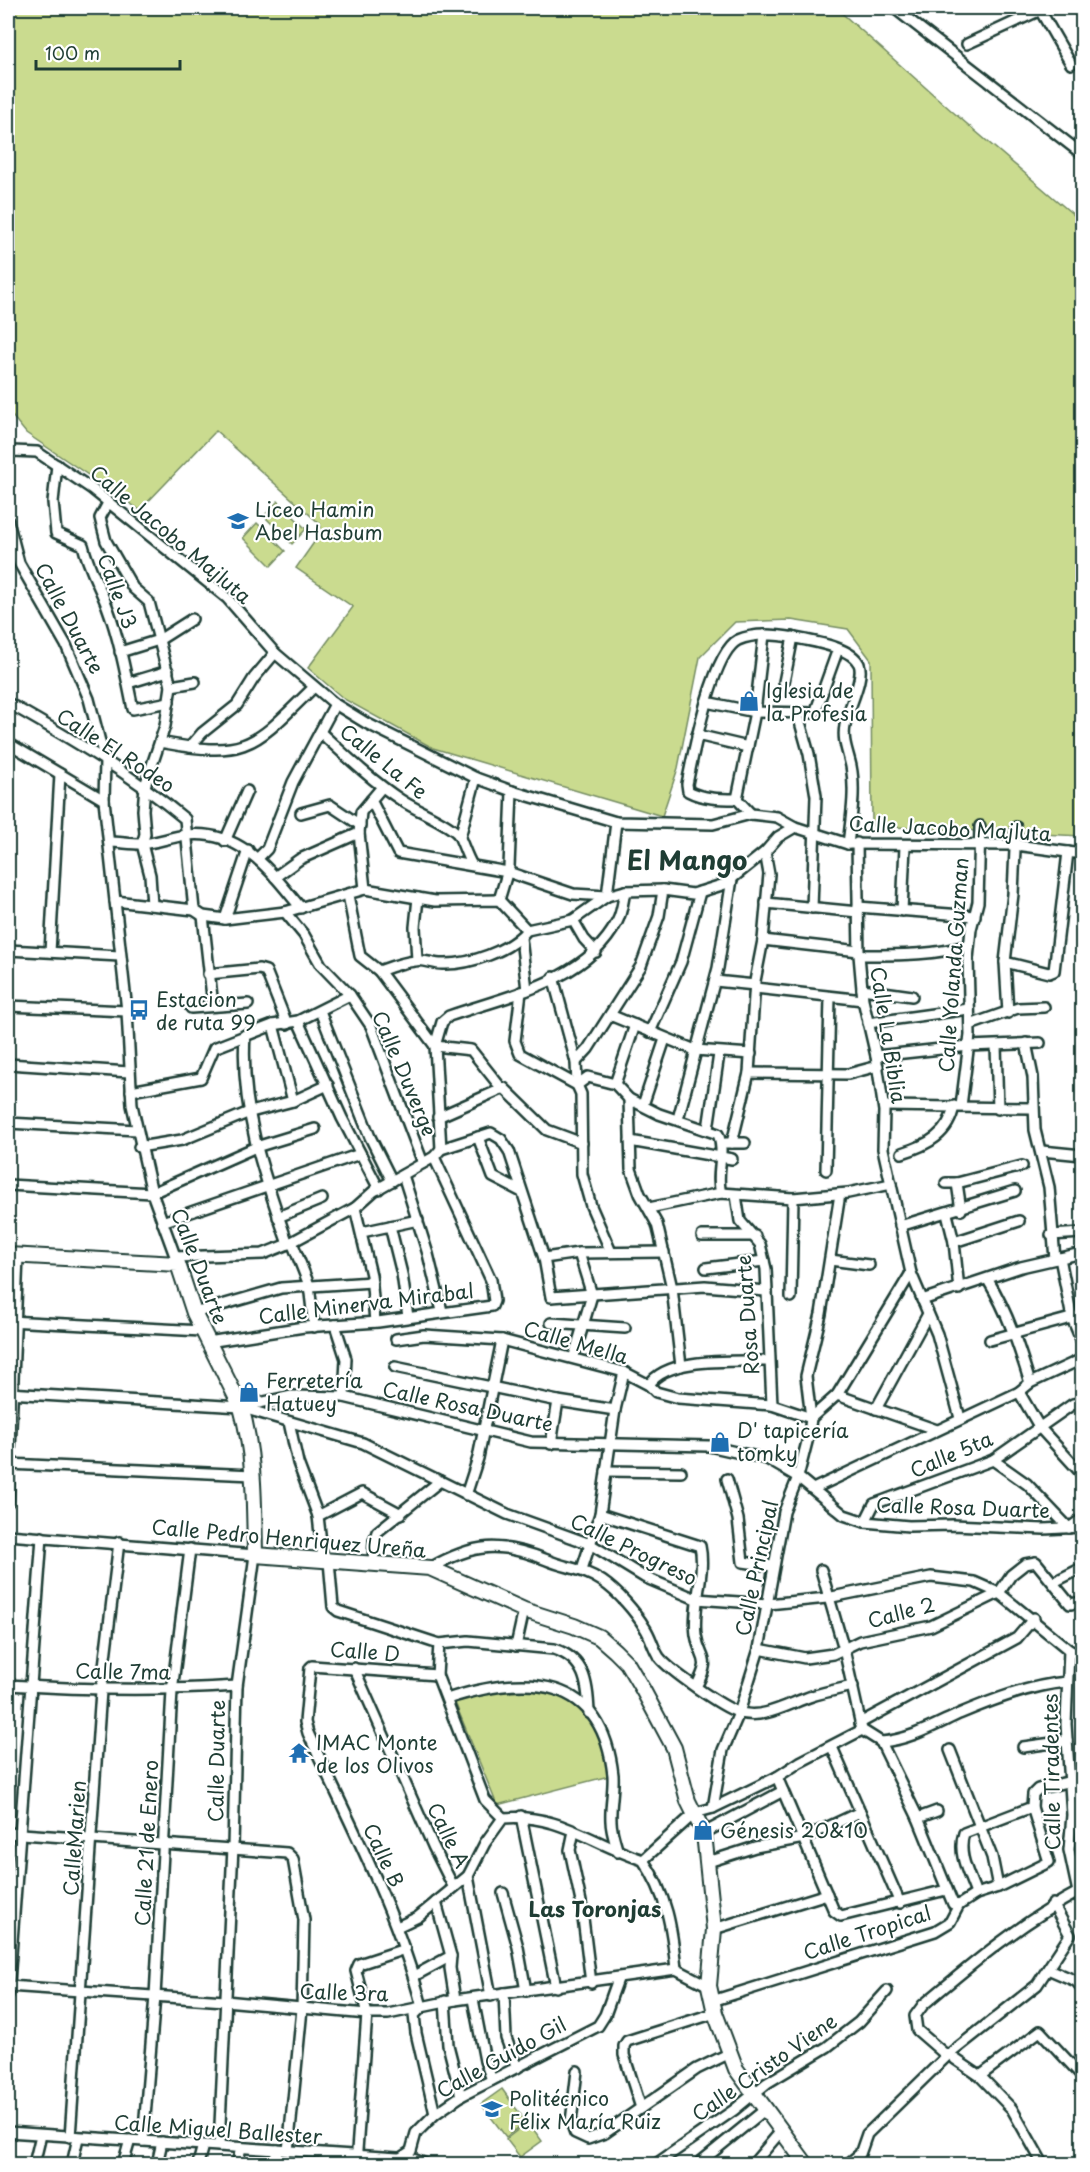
<svg xmlns="http://www.w3.org/2000/svg" width="1090" height="2172" viewBox="0 0 1090 2172" font-family="'Playpen Sans',sans-serif">
  <style>
    .green { fill: #cadb8f; stroke: #748c62; stroke-width: 1.5 }
    .lines { fill: none; stroke-linecap: round; stroke-linejoin: round }
    .street-casing { stroke: #1f3d34; stroke-width: 14 }
    .secondary-casing { stroke: #1f3d34; stroke-width: 18 }
    .street { stroke: #fff; stroke-width: 9 }
    .secondary { stroke: #fff; stroke-width: 14 }
    .labels { text-anchor: middle; dominant-baseline: central; stroke-width: 4.5; stroke-linejoin: round; paint-order: stroke }
    .poi-label { font-size: 20px; fill: #1f3d34; stroke: #fff; text-anchor: start }
    .street-label { font-size: 20px; fill: #1f3d34; stroke: #fff }
    .neighbourhood-label { font-size: 21px; font-weight: bold; fill: #1f3d34; stroke: #fff }
    .district-label { font-size: 26px; font-weight: bold; fill: #1f3d34; stroke: #fff }
  </style>
  <rect width="100%" height="100%" fill="#fff"/>
  <filter id="ink" filterUnits="userSpaceOnUse"><feTurbulence type="fractalNoise" baseFrequency=".0167" numOctaves="2"/><feDisplacementMap in="SourceGraphic" scale="12" xChannelSelector="R" yChannelSelector="G"/><feConvolveMatrix kernelMatrix="1 2 1 2 8 2 1 2 1" color-interpolation-filters="sRGB"/></filter>
  <g filter="url(#ink)">
    <g class="green">
      <polygon points="8,8 836,8 953,112 1082,222 1082,836 872,826 871,660 848,629 791,620 735,622 700,657 678,768 662,816 433,748 344,699 308,668 353,607 296,568 322,531 320,524 216,431 140,510 26,433 8,411"/>
      <polygon points="278,501 306,529 292,544 264,516"/>
      <polygon points="257,523 285,551 271,566 243,538"/>
      <polygon points="533,1687 569,1699 598,1729 609,1776 497,1805 454,1700 486,1692"/>
      <polygon points="502,2089 526,2122 506,2137 481,2104"/>
      <polygon points="528,2122 542,2141 520,2157 506,2139"/>
    </g>
    <g class="lines">
      <g class="street-casing">
        <g id="street">
          <polyline points="894,8 1082,154"/>
          <polyline points="1040,10 1071,64"/>
          <polyline points="967,44 1045,8"/>
          <polyline points="8,456 12,451 37,452 92,489 227,598 275,653 335,704 366,723 476,778 512,791 616,822 713,824 751,814 777,817 795,827 848,844 1016,845 1082,854"/>
          <path d="M57,465L53,502L56,533L83,545C88,567 99,585 107,606C119,638 126,675 133,709L169,702"/>
          <polyline points="108,503 100,518 106,541 133,588 149,602 171,686 165,726 145,786 143,810 145,834 142,844 150,875 152,905"/>
          <polyline points="8,521 19,563 66,645 89,699 105,761 104,800 127,1011 132,1105 152,1193 178,1264"/>
          <polyline points="120,652 159,640 192,619"/>
          <polyline points="784,682 793,637"/>
          <polyline points="128,683 168,671"/>
          <polyline points="171,686 195,682"/>
          <polyline points="706,702 755,712 815,713 838,649"/>
          <path d="M8,703C70,738 130,773 185,819L194,910"/>
          <polyline points="798,715 809,754 816,796 812,908"/>
          <path d="M320,732C346,756 372,781 401,800C417,811 443,820 457,833C461,837 466,856 472,865"/>
          <polyline points="697,735 748,747"/>
          <path d="M160,742C248,759 253,747 314,687"/>
          <polyline points="8,743 104,800"/>
          <polyline points="190,747 202,733 237,705 254,678 275,653"/>
          <path d="M737,799C720,799 703,799 688,791L687,784C693,755 712,653 738,640C758,631 786,636 806,640C821,643 852,649 859,664C865,678 847,710 845,726C842,740 848,752 851,766C856,791 851,819 848,844"/>
          <polyline points="371,800 398,853 508,872 573,894 607,896 625,891 663,890 693,894 725,884 765,852 778,837 795,827"/>
          <polyline points="301,813 330,805 360,825"/>
          <polyline points="751,814 737,799 755,712 764,635"/>
          <polyline points="359,833 365,889"/>
          <polyline points="460,837 476,778"/>
          <polyline points="225,841 247,791"/>
          <path d="M109,842C119,842 130,844 141,844C156,843 171,837 186,835C242,829 270,871 301,908"/>
          <polyline points="857,843 859,955 863,1000 876,1056 884,1111 883,1149 911,1273 937,1334 960,1418"/>
          <polyline points="259,857 267,849 293,782 335,704"/>
          <polyline points="275,877 300,859 359,833 361,812 382,787"/>
          <polyline points="348,895 360,956 379,971 435,1046 471,1050 502,1089"/>
          <polyline points="607,896 616,822"/>
          <polyline points="499,900 509,867 512,791"/>
          <polyline points="115,901 194,910 203,916 225,919 285,912 365,889 435,901 499,900 527,930"/>
          <polyline points="766,903 858,912"/>
          <polyline points="858,907 975,916"/>
          <polyline points="902,911 905,846"/>
          <polyline points="285,912 304,935 321,965 350,995 371,1026 423,1163"/>
          <polyline points="203,916 213,1006"/>
          <polyline points="225,919 248,850"/>
          <polyline points="573,920 584,939 596,952"/>
          <polyline points="521,938 527,990"/>
          <polyline points="763,940 859,951"/>
          <polyline points="8,950 120,956"/>
          <polyline points="50,952 60,774"/>
          <path d="M859,955C897,955 932,956 969,945"/>
          <polyline points="417,960 415,927 418,898"/>
          <polyline points="1005,962 1049,973 1054,971 1068,852"/>
          <path d="M379,971C390,967 403,962 415,961C424,959 433,964 442,964C469,965 510,951 527,930L573,920L607,896"/>
          <polyline points="208,974 259,969 266,971 287,1024"/>
          <polyline points="553,977 576,1062 577,1085 581,1094 582,1174 591,1206 611,1252"/>
          <polyline points="715,981 755,985"/>
          <polyline points="755,988 863,1000"/>
          <polyline points="862,989 912,996"/>
          <path d="M521,992L515,1041L520,1054L577,1085L588,1077L615,1084L629,1099L659,1114L718,1134C726,1152 715,1174 721,1193"/>
          <polyline points="8,1006 127,1011"/>
          <polyline points="191,1008 248,1004"/>
          <polyline points="320,1011 370,1137 392,1181"/>
          <polyline points="1008,1013 1005,962 1013,894 1016,827"/>
          <polyline points="610,1015 695,1050 751,1054"/>
          <polyline points="298,1021 342,1118 379,1189"/>
          <polyline points="868,1023 969,1009"/>
          <polyline points="273,1025 293,1101"/>
          <polyline points="970,1025 1018,1008 1044,1007"/>
          <polyline points="650,1032 681,962 700,892"/>
          <path d="M245,1035C240,1109 264,1176 288,1244"/>
          <polyline points="1026,1043 1033,1077 1035,1130 1049,1187 1055,1259"/>
          <polyline points="996,1046 998,1109"/>
          <polyline points="876,1056 969,1046 1040,1043"/>
          <polyline points="576,1062 588,1049 641,966 659,916 663,890"/>
          <polyline points="8,1064 129,1072"/>
          <polyline points="749,1073 848,1074 878,1066"/>
          <polyline points="615,1084 635,1025"/>
          <polyline points="131,1091 201,1078 214,1048 273,1025 298,1021 350,995"/>
          <polyline points="629,1099 631,1169 640,1194 657,1224 672,1288 681,1366"/>
          <polyline points="643,1105 665,1039"/>
          <polyline points="884,1106 1033,1108"/>
          <polyline points="961,1106 970,1035 968,959 971,929 978,902 980,826"/>
          <polyline points="438,1117 504,1088 547,1130 582,1143"/>
          <polyline points="678,1119 718,968 732,879"/>
          <polyline points="8,1123 137,1130"/>
          <polyline points="708,1129 719,1054"/>
          <polyline points="478,1137 493,1177 520,1191"/>
          <polyline points="630,1141 732,1159"/>
          <polyline points="726,1143 745,1143"/>
          <polyline points="732,1143 749,1073 755,981 763,940 769,874 765,852"/>
          <polyline points="139,1147 182,1140 247,1113 293,1101 328,1085"/>
          <path d="M441,1149L435,1046L442,1022L449,1016C507,996 587,981 617,922C622,913 623,901 625,891"/>
          <polyline points="1042,1151 1082,1155"/>
          <path d="M902,1153C928,1145 949,1134 954,1106"/>
          <polyline points="826,1170 830,997"/>
          <polyline points="403,1175 428,1254 442,1311"/>
          <polyline points="946,1183 957,1183 1022,1166"/>
          <polyline points="957,1183 961,1210"/>
          <polyline points="8,1185 152,1193 256,1147 315,1129"/>
          <polyline points="736,1195 740,1221 760,1244 766,1269 772,1405"/>
          <polyline points="355,1208 371,1275 375,1322"/>
          <polyline points="649,1208 721,1193 793,1198 848,1193 891,1184"/>
          <polyline points="947,1214 954,1242 959,1289"/>
          <polyline points="278,1217 322,1199"/>
          <polyline points="162,1222 360,1154"/>
          <polyline points="390,1226 402,1274 408,1317"/>
          <polyline points="900,1226 1015,1191"/>
          <polyline points="362,1232 418,1220"/>
          <polyline points="1051,1235 1082,1233"/>
          <polyline points="702,1236 755,1236"/>
          <polyline points="292,1242 309,1285 314,1327"/>
          <polyline points="954,1242 1019,1221"/>
          <polyline points="175,1257 263,1254 288,1244 355,1208 374,1191 434,1157 441,1149 491,1133 501,1139 509,1151 544,1258 551,1297 705,1286 766,1291"/>
          <polyline points="544,1258 579,1253 664,1252"/>
          <polyline points="1060,1258 1072,1318 1082,1342"/>
          <polyline points="830,1260 869,1265"/>
          <polyline points="706,1268 764,1261"/>
          <path d="M988,1280C1008,1313 1019,1347 1030,1383"/>
          <polyline points="791,1297 793,1198"/>
          <polyline points="922,1300 1021,1267 1082,1253"/>
          <polyline points="194,1313 281,1288 372,1282"/>
          <polyline points="8,1321 202,1331"/>
          <polyline points="551,1323 625,1328"/>
          <polyline points="335,1325 346,1359 344,1397"/>
          <polyline points="396,1339 424,1335 502,1340 624,1372 649,1385 656,1392 678,1398 772,1405 811,1418"/>
          <polyline points="990,1340 1082,1315"/>
          <polyline points="208,1342 304,1327 378,1322 492,1306 494,1301 491,1280 434,1157"/>
          <polyline points="574,1356 592,1295 579,1253"/>
          <polyline points="395,1367 558,1401 615,1410"/>
          <path d="M649,1385C667,1356 736,1362 768,1361"/>
          <polyline points="1019,1392 1040,1428 1082,1474"/>
          <polyline points="8,1393 241,1407 292,1396 344,1397 531,1442 709,1446 767,1459 798,1477 844,1515 865,1522 909,1526 953,1525 1044,1529 1082,1527"/>
          <polyline points="837,1395 937,1430"/>
          <polyline points="243,1408 363,1443 507,1514 590,1544 644,1577 696,1599 768,1604 827,1598 931,1577 974,1582 999,1593 1069,1650 1082,1656"/>
          <polyline points="876,1409 928,1314"/>
          <polyline points="811,1418 837,1395 911,1273"/>
          <polyline points="289,1422 298,1463 318,1516 323,1560"/>
          <polyline points="551,1444 558,1401"/>
          <polyline points="993,1460 1027,1484 1069,1528 1082,1519"/>
          <polyline points="8,1464 253,1475"/>
          <polyline points="606,1471 681,1472"/>
          <polyline points="727,1479 738,1519 743,1562 772,1566"/>
          <polyline points="813,1489 1019,1392 1030,1383 1082,1359"/>
          <polyline points="466,1495 478,1458 502,1340"/>
          <polyline points="8,1502 18,1256"/>
          <path d="M600,1514L700,1546C706,1574 692,1605 696,1635C700,1662 713,1655 696,1687"/>
          <polyline points="318,1516 362,1493 401,1514"/>
          <polyline points="865,1522 874,1504 993,1460 1073,1404 1080,1403 1082,1406"/>
          <polyline points="8,1535 255,1555 237,1686 233,1847 219,2146"/>
          <path d="M329,1561L333,1607L338,1611L439,1644L468,1641L554,1649C585,1659 588,1683 589,1713"/>
          <polyline points="373,1564 374,1541 377,1532 440,1481"/>
          <path d="M430,1568C474,1543 500,1541 547,1560C566,1568 585,1569 602,1581C618,1592 635,1611 645,1628C651,1637 653,1648 659,1657C669,1670 722,1707 738,1712C762,1721 790,1703 812,1696C825,1692 839,1689 853,1686"/>
          <polyline points="582,1569 600,1514 615,1410 624,1372"/>
          <polyline points="821,1570 844,1649 862,1730 881,1742 918,1818 953,1904 959,1905"/>
          <polyline points="1054,1582 1082,1568"/>
          <polyline points="439,1644 437,1675 485,1800 503,1818"/>
          <polyline points="516,1646 524,1610"/>
          <polyline points="759,1649 805,1658 833,1654 860,1641 931,1626 999,1593 1011,1575 1025,1564 1036,1562 1070,1604 1082,1602"/>
          <polyline points="1069,1650 1066,1724 1072,1815 1069,1850 1078,1892"/>
          <polyline points="354,1668 433,1846 453,1886"/>
          <path d="M8,1685C85,1690 160,1691 237,1686"/>
          <path d="M447,1699C525,1674 602,1673 613,1775C614,1790 610,1806 611,1821C611,1831 615,1842 618,1852"/>
          <polyline points="860,1723 1017,1638 1034,1618"/>
          <path d="M881,1742C909,1740 933,1726 959,1714C992,1700 1031,1685 1067,1682"/>
          <polyline points="832,1747 900,1903"/>
          <polyline points="1023,1747 1067,1741"/>
          <polyline points="950,1750 992,1857 998,1887"/>
          <polyline points="777,1777 834,1911 841,1916 946,1890"/>
          <polyline points="713,1808 723,1750 739,1713 759,1649 784,1512 798,1477 809,1434 811,1418 806,1376 821,1314 840,1194"/>
          <polyline points="521,1816 556,1987"/>
          <polyline points="918,1818 937,1811"/>
          <polyline points="574,1831 570,1850 581,1902 591,1983"/>
          <polyline points="8,1833 287,1853 293,1859 304,1920 302,2009 288,2151"/>
          <polyline points="704,1833 783,1791"/>
          <polyline points="643,1860 695,1813 713,1808 777,1777 800,1762 862,1730"/>
          <polyline points="708,1862 755,1847 804,1838 860,1812"/>
          <polyline points="468,1876 491,1996"/>
          <polyline points="503,1893 518,1947 526,1991"/>
          <path d="M976,1894C969,1874 957,1854 964,1833L1032,1807"/>
          <polyline points="436,1902 451,1956 450,1968 455,2000"/>
          <path d="M397,1927L418,1917L468,1876L485,1843L503,1818C559,1813 592,1844 643,1860C667,1895 672,1928 676,1969"/>
          <polyline points="714,1929 827,1894"/>
          <polyline points="1048,1969 1076,1981 1082,1988"/>
          <polyline points="414,1976 451,1956"/>
          <polyline points="8,1986 225,2001 367,2014 388,2014 455,2000 676,1969 709,1986"/>
          <polyline points="504,1993 506,2038 517,2068"/>
          <polyline points="8,1995 42,1537"/>
          <polyline points="473,1999 485,2061 492,2080"/>
          <polyline points="445,2001 448,2045 461,2096"/>
          <polyline points="712,2001 935,1931 950,1922 959,1905 976,1894 998,1887 1049,1862 1032,1807 1033,1794 1038,1789 1071,1781"/>
          <path d="M947,2056L917,2030L915,2016L923,2005C974,1962 1023,1921 1082,1890"/>
          <polyline points="955,2059 980,2076"/>
          <polyline points="577,2071 571,2122 575,2133 588,2139 605,2133 697,2069 728,2054"/>
          <polyline points="641,2108 624,2055 624,2046 627,2041 715,2013"/>
          <path d="M435,2114L416,2033L414,2015L422,2007C397,1911 349,1822 308,1733L305,1722L310,1668L312,1666L437,1675"/>
          <polyline points="8,2132 413,2159 426,2164"/>
          <polyline points="70,2137 101,1691 119,1542"/>
          <polyline points="143,2141 155,1996 172,1691 190,1549"/>
          <polyline points="399,2159 411,2151 416,2133 435,2114 461,2096 598,2026 605,2015 618,1979"/>
          <polyline points="34,2164 41,2135"/>
          <polyline points="72,2164 78,2138"/>
          <polyline points="123,2164 130,2140"/>
          <polyline points="157,2164 162,2142"/>
          <polyline points="198,2164 203,2145"/>
          <polyline points="237,2164 241,2148"/>
          <polyline points="274,2164 277,2150"/>
          <polyline points="356,2164 367,2014 356,1971 359,1964 405,1949"/>
          <polyline points="656,2164 734,2110 767,2083 827,2047 859,2022 887,1991"/>
          <polyline points="698,2164 767,2108"/>
          <polyline points="753,2164 782,2130"/>
          <polyline points="848,2164 860,2154 867,2134 947,2056 1037,1985 1070,1935 1053,1904"/>
          <polyline points="1043,2164 1012,2109 980,2076 1040,2031 1082,2076"/>
        </g>
      </g>
      <g class="secondary-casing">
        <path id="secondary" d="M8,1255L178,1264L194,1313L241,1407C255,1456 254,1505 255,1555L430,1568L524,1610L574,1626L599,1637L615,1651L627,1663L643,1690L674,1748L688,1801L704,1833L714,1929L709,1986L715,2013L736,2069L806,2164"/>
      </g>
      <use href="#street" class="street"/>
      <use href="#secondary" class="secondary"/>
    </g>
  </g>
  <defs>
    <g id="school-bare" transform="scale(1.62)"><path d="M0-5L7-2L0 1L-7-2ZM-4 1L0 2.5L4 1V4Q0 6-4 4Z" fill="#1f6fb2" stroke="#fff" stroke-width="2.5" paint-order="stroke"/></g>
    <g id="shop-bare" transform="scale(1.62)"><path d="M-5-2.5h2.3a2.7 3.5 0 0 1 5.4 0H5L5.5 6h-11ZM-1.5-2.5h3a1.5 2.3 0 0 0-3 0Z" fill="#1f6fb2" stroke="#fff" stroke-width="2.5" paint-order="stroke"/></g>
    <g id="bus-bare" transform="scale(1.62)"><path d="M-5-6H5V4H4V6H2V4H-2V6H-4V4H-5ZM-3.5-4V0h7V-4ZM-3.5 1.2v1.5H-2V1.2ZM2 1.2v1.5H3.5V1.2Z" fill="#1f6fb2" stroke="#fff" stroke-width="2.5" paint-order="stroke"/></g>
    <g id="temple-bare" transform="scale(1.62)"><path d="M0-6L5-2H3V0L6.5 2.5H4V6H1.5V3h-3V6H-4V2.5H-6.5L-3 0V-2H-5Z" fill="#1f6fb2" stroke="#fff" stroke-width="2.5" paint-order="stroke"/></g>
  </defs>
  <g fill-rule="evenodd">
    <use href="#school-bare" x="238" y="521"/>
    <use href="#shop-bare" x="749" y="701"/>
    <use href="#bus-bare" x="139" y="1010"/>
    <use href="#shop-bare" x="249" y="1392"/>
    <use href="#shop-bare" x="720" y="1442"/>
    <use href="#temple-bare" x="299" y="1753"/>
    <use href="#shop-bare" x="703" y="1830"/>
    <use href="#school-bare" x="492" y="2109"/>
  </g>
  <g class="labels">
    <g class="poi-label">
      <text x="255" y="509">Liceo Hamin<tspan x="255" dy="23">Abel Hasbum</tspan></text>
      <text x="766" y="690">Iglesia de<tspan x="766" dy="23">la Profesia</tspan></text>
      <text x="156" y="999">Estacion<tspan x="156" dy="23">de ruta 99</tspan></text>
      <text x="266" y="1380">Ferretería<tspan x="266" dy="23">Hatuey</tspan></text>
      <text x="737" y="1430">D' tapicería<tspan x="737" dy="23">tomky</tspan></text>
      <text x="316" y="1742">IMAC Monte<tspan x="316" dy="23">de los Olivos</tspan></text>
      <text x="720" y="1830">Génesis 20&amp;10</text>
      <text x="509" y="2098">Politécnico<tspan x="509" dy="23">Félix María Ruiz</tspan></text>
    </g>
    <g class="street-label">
      <text transform="translate(171 534) rotate(40)">Calle Jacobo Majluta</text>
      <text transform="translate(118 591) rotate(70)">Calle J3</text>
      <text transform="translate(70 618) rotate(62)">Calle Duarte</text>
      <text transform="translate(116 750) rotate(33)">Calle El Rodeo</text>
      <text transform="translate(384 761) rotate(39)">Calle La Fe</text>
      <text transform="translate(950 828) rotate(3)">Calle Jacobo Majluta</text>
      <text transform="translate(953 965) rotate(-86)">Calle Yolanda Guzman</text>
      <text transform="translate(889 1035) rotate(81)">Calle La Biblia</text>
      <text transform="translate(405 1073) rotate(67)">Calle Duverge</text>
      <text transform="translate(200 1266) rotate(69)">Calle Duarte</text>
      <text transform="translate(366 1303) rotate(-7)">Calle Minerva Mirabal</text>
      <text transform="translate(747 1315) rotate(-94)">Rosa Duarte</text>
      <text transform="translate(576 1342) rotate(16)">Calle Mella</text>
      <text transform="translate(468 1406) rotate(12)">Calle Rosa Duarte</text>
      <text transform="translate(951 1454) rotate(-23)">Calle 5ta</text>
      <text transform="translate(963 1507) rotate(2)">Calle Rosa Duarte</text>
      <text transform="translate(289 1538) rotate(5)">Calle Pedro Henriquez Ureña</text>
      <text transform="translate(634 1549) rotate(26)">Calle Progreso</text>
      <text transform="translate(756 1568) rotate(-78)">Calle Principal</text>
      <text transform="translate(901 1612) rotate(-15)">Calle 2</text>
      <text transform="translate(365 1651) rotate(4)">Calle D</text>
      <text transform="translate(123 1671) rotate(1)">Calle 7ma</text>
      <text transform="translate(216 1761) rotate(-89)">Calle Duarte</text>
      <text transform="translate(1051 1772) rotate(-91)">Calle Tiradentes</text>
      <text transform="translate(449 1835) rotate(64)">Calle A</text>
      <text transform="translate(74 1838) rotate(-86)">CalleMarien</text>
      <text transform="translate(146 1843) rotate(-87)">Calle 21 de Enero</text>
      <text transform="translate(384 1855) rotate(65)">Calle B</text>
      <text transform="translate(867 1932) rotate(-18)">Calle Tropical</text>
      <text transform="translate(344 1992) rotate(2)">Calle 3ra</text>
      <text transform="translate(501 2057) rotate(-29)">Calle Guido Gil</text>
      <text transform="translate(764 2067) rotate(-35)">Calle Cristo Viene</text>
      <text transform="translate(218 2129) rotate(4)">Calle Miguel Ballester</text>
    </g>
    <g class="neighbourhood-label">
      <text x="595" y="1908">Las Toronjas</text>
    </g>
    <g class="district-label">
      <text x="687" y="859">El Mango</text>
    </g>
  </g>
  <rect width="1090" height="2172" fill="none" stroke="#fff" stroke-width="30"/>
  <rect x="15" y="15" width="1060" height="2142" fill="none" stroke="#1f3d34" stroke-width="2" filter="url(#ink)"/>
  <path d="M36 60v9h144v-9" fill="none" stroke="#1f3d34" stroke-width="3"/>
  <text x="45" y="60" font-size="18" fill="#1f3d34" stroke="#ffffff" stroke-width="4.5" paint-order="stroke">100 m</text>
</svg>
